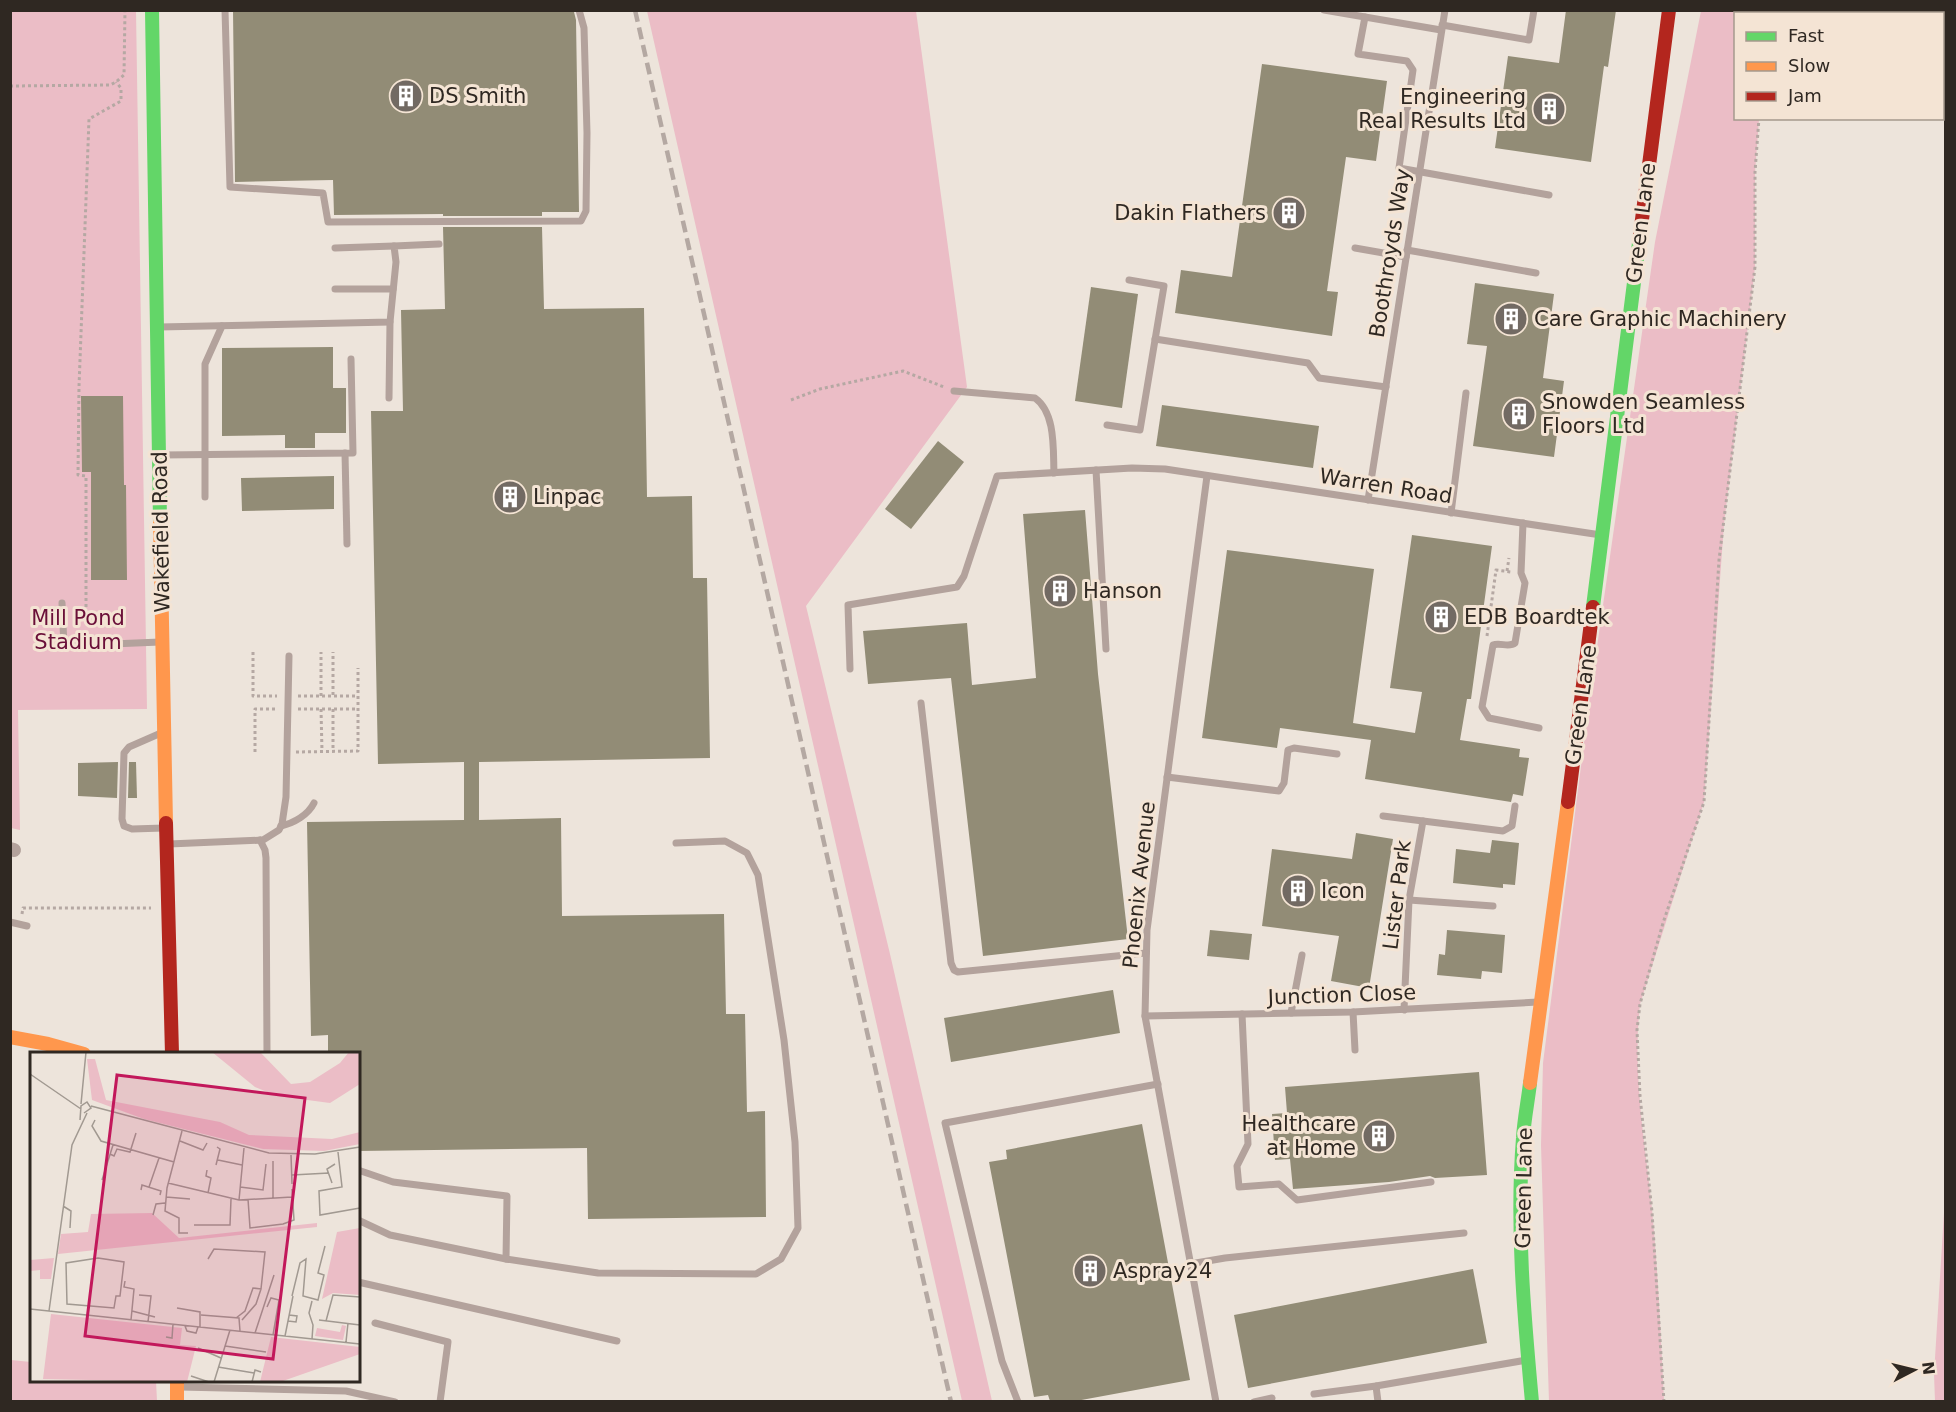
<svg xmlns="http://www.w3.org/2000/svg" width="1956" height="1412" viewBox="0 0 1956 1412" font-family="'DejaVu Sans',sans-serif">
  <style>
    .green { fill: #ebbdc6 }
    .building { fill: #928c76 }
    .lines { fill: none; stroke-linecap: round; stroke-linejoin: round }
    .path { stroke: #b5a8a3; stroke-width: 3; stroke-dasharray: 3 3; stroke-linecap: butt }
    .lane { stroke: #b3a29c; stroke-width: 7 }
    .street { stroke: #b3a29c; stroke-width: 14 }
    .fast { stroke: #63d668; stroke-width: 14 }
    .slow { stroke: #ff974d; stroke-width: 14 }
    .jam { stroke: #b3261e; stroke-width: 14 }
    .rail { stroke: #b4a8a2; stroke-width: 4.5; stroke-dasharray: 12 6; stroke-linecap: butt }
    .labels { text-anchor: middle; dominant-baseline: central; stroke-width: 6; stroke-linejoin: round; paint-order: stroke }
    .poi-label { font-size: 21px; fill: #2f2822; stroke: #f4e4d4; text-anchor: start }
    .street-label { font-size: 21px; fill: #2f2822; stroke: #f4e4d4 }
    .park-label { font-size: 21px; fill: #6a0f38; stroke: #f4e4d4 }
    .inset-road { fill: none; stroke: #a19991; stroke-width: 1.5 }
    .view { fill: #c2185b; fill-opacity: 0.15; stroke: #c2185b; stroke-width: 3 }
    .inset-edge { fill: none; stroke: #2f2822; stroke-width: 3 }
  </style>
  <rect width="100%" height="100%" fill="#ede4db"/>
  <g class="green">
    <polygon points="11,11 136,11 147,709 18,710 20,830 11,828"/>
    <polygon points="647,11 916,11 967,387 806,606 890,954 992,1401 962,1401"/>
    <path d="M1701,11H1766V13L1736,14V118L1759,119L1755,172V267L1724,524L1704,802L1640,1004C1632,1072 1645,1142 1652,1209C1658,1273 1661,1338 1664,1401L1549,1402L1541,1145L1543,1063L1590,696L1655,242Z"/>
    <polygon points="1945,1197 1945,1401 1935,1401 1934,1374"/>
    <polygon points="11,1360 31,1362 32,1380 156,1381 157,1401 11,1401"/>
  </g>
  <g class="building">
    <polygon points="233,10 574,12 576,20 579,212 542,212 542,216 443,216 443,214 334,215 333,180 235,182"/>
    <polygon points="1566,10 1616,10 1608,67 1604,66 1591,162 1495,148 1508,56 1559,63"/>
    <polygon points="1262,64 1387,81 1376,161 1346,157 1327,291 1338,292 1332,336 1175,313 1181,270 1232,277"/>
    <polygon points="443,227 542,227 544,309 644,308 647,497 692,496 693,578 707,578 710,758 479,762 479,820 561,818 562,916 724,914 726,1014 745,1014 747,1112 765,1111 766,1217 588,1219 587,1148 358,1151 358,1053 328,1053 328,1035 311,1036 307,822 464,820 464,762 378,764 371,411 403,411 401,310 445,309"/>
    <polygon points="1475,283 1554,294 1543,378 1564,381 1554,457 1473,446 1487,346 1467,344"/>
    <polygon points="1091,287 1138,294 1122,408 1075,401"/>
    <polygon points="333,347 333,388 346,388 346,433 315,433 315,448 285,448 285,435 222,436 222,348"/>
    <polygon points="81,396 123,396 124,485 126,485 127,580 91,580 91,472 82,472"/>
    <polygon points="1162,405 1319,426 1313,468 1156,446"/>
    <polygon points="938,441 964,462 911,529 885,509"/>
    <polygon points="334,476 334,509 242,511 241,478"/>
    <polygon points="1085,510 1098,674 1128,939 983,956 951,678 868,684 863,631 967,623 972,685 1036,678 1023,514"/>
    <polygon points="1412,535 1492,546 1471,699 1467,699 1460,740 1520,749 1519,757 1529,758 1523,796 1513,794 1511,802 1365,779 1371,740 1280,728 1277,748 1202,738 1227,550 1374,569 1353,723 1415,733 1422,692 1390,688"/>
    <polygon points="118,762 117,798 78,796 78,763"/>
    <polygon points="129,762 136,762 137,798 128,798"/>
    <polygon points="1356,833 1393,839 1369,988 1331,981 1339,936 1262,926 1272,849 1352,859"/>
    <polygon points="1492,840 1519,843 1515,885 1503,884 1503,888 1453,883 1456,849 1490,853"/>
    <polygon points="1210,930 1252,934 1249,960 1207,956"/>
    <polygon points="1447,930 1505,935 1502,973 1482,971 1481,979 1437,975 1439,954 1445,955"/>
    <polygon points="1113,990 1120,1033 951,1062 944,1018"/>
    <polygon points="1479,1072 1487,1175 1435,1178 1430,1176 1389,1182 1293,1189 1290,1159 1275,1160 1272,1114 1287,1113 1285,1087"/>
    <polygon points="1142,1124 1190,1380 1076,1401 1050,1401 1048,1395 1034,1397 989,1162 1007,1159 1006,1150"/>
    <polygon points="1473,1269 1487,1343 1248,1388 1234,1315"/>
  </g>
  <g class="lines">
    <g class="path">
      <polyline points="1766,10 1766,14"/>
      <polyline points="10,86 110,85 116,82 124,75 125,10"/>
      <polyline points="791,400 820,389 903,371 944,387"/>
      <polyline points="1507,571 1509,558"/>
      <polyline points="86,619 86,476 78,475 79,387 89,119 121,101 121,88 116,82"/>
      <polyline points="1487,636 1496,570 1511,572"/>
      <polyline points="253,652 253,696 277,696"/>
      <polyline points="333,695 333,652"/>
      <polyline points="298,696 358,696"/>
      <polyline points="321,696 321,652"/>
      <polyline points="298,709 358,709"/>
      <polyline points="321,709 322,751"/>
      <polyline points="333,709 333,751"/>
      <polyline points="255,752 255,709 278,709"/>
      <polyline points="296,752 358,751 358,668"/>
      <polyline points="22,914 23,908 151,908"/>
      <polyline points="1664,1402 1652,1212 1640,1096 1637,1030 1640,1004 1663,923 1704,802 1719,560 1755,267 1755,172 1759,118"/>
    </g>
    <g class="lane">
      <polyline points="225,10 230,187 323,193 328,222 581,221 586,211 587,133 584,28 579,10"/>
      <polyline points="1324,10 1441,30"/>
      <polyline points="1365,17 1358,54 1407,61 1413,70 1399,168 1549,195"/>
      <polyline points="1442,25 1529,40 1534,10"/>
      <polyline points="335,248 394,246"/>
      <polyline points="1355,248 1406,257"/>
      <polyline points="1407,250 1536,273"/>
      <polyline points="335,289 393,289"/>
      <polyline points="159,327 390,322 396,262 394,246 439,244"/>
      <polyline points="1155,339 1308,363 1319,378 1386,387"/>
      <path d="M954,391L1035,398C1056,413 1053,450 1054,473"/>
      <polyline points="389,398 390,322"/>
      <polyline points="1107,425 1140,430 1164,286 1129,280"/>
      <polyline points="345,453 347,544"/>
      <polyline points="162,455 353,453 351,359"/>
      <polyline points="1096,470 1106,649"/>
      <polyline points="1207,476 1147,930 1145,1016 1216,1402"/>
      <polyline points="205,497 205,364 222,326"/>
      <polyline points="1368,500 1445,10"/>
      <polyline points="1451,513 1466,393"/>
      <path d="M1523,523L1521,573L1525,583L1515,643C1509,648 1500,642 1493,645L1482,707L1489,718L1539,728"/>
      <polyline points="62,603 64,646 160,642"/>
      <polyline points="850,669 848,605 957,587 964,576 997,476 1132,468 1165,469 1601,535"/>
      <polyline points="921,703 951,963 954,970 958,972 1146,953"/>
      <polyline points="161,733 129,747 124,753 122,819 124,826 132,829 164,828"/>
      <polyline points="1167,777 1279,791 1284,783 1288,750 1294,748 1337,754"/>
      <polyline points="1383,816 1503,831 1512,826 1515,806"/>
      <path d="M281,826C294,823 308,815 314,803"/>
      <polyline points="260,840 265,850 266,858 267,1054"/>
      <polyline points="169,844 263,840 279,830 282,824 286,797 289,656"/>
      <polyline points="1409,900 1493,906"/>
      <polyline points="10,922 27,926"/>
      <polyline points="1404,1010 1409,900 1423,821"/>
      <polyline points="1353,1012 1355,1050"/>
      <polyline points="1291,1013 1302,955"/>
      <polyline points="1242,1014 1248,1144 1237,1166 1239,1187 1279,1184 1297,1200 1431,1182"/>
      <polyline points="1145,1016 1353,1012 1538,1002"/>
      <polyline points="358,1170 393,1182 507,1196 506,1259 598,1273 756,1274 781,1259 798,1228 795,1142 784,1040 758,875 747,853 725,841 676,843"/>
      <polyline points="358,1220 390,1235 506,1259"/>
      <polyline points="1190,1264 1225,1258 1464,1233"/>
      <polyline points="358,1282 617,1341"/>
      <polyline points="375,1323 448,1342 440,1402"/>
      <polyline points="1376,1386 1378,1402"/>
      <polyline points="180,1387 346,1391 395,1402"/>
      <polyline points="1314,1394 1376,1386 1527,1360"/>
      <polyline points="1018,1402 1002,1361 945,1123 1158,1084"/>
      <polyline points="1254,1402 1272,1398"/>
    </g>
    <polyline class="street" points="10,849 14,850"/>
    <g class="fast">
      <polyline points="152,10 160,522"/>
      <polyline points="1593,607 1640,235"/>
      <path d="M1530,1083C1528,1101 1524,1120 1523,1138C1516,1225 1524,1315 1532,1402"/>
    </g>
    <g class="slow">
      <polyline points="160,522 166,823"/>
      <polyline points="10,1037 48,1044 84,1054"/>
      <polyline points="1530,1083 1568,802"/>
      <polyline points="177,1380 177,1402"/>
    </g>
    <g class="jam">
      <polyline points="1640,235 1669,10"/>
      <polyline points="1568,802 1593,607"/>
      <polyline points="166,823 172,1054"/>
    </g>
    <polyline class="rail" points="635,10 951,1402"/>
  </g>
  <defs>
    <g id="building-disc" transform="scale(1.725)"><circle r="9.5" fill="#726a63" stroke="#f4e4d4"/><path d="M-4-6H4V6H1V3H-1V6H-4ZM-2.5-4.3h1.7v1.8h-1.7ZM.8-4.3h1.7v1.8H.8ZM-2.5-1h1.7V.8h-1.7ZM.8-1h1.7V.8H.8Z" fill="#fff"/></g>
  </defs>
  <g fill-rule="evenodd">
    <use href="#building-disc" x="406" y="96"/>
    <use href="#building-disc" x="1549" y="109"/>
    <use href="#building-disc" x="1289" y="213"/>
    <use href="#building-disc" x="1511" y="319"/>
    <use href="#building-disc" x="1519" y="414"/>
    <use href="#building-disc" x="510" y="497"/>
    <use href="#building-disc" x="1060" y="591"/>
    <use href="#building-disc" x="1441" y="617"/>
    <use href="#building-disc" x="1298" y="891"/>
    <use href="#building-disc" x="1379" y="1136"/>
    <use href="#building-disc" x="1090" y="1271"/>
  </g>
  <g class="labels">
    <g class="poi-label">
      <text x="429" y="96">DS Smith</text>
      <text x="1526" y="97" text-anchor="end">Engineering<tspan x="1526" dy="24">Real Results Ltd</tspan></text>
      <text x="1266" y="213" text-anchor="end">Dakin Flathers</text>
      <text x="1534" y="319">Care Graphic Machinery</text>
      <text x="1542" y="402">Snowden Seamless<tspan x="1542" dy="24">Floors Ltd</tspan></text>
      <text x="533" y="497">Linpac</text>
      <text x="1083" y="591">Hanson</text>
      <text x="1464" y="617">EDB Boardtek</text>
      <text x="1321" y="891">Icon</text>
      <text x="1356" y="1124" text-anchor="end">Healthcare<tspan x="1356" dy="24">at Home</tspan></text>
      <text x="1113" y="1271">Aspray24</text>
    </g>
    <g class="street-label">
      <text transform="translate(1641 223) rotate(-83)">Green Lane</text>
      <text transform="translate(1390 253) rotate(-81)">Boothroyds Way</text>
      <text transform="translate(1386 486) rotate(9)">Warren Road</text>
      <text transform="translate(161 532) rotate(-91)">Wakefield Road</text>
      <text transform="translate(1581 705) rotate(-82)">Green Lane</text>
      <text transform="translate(1139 885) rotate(-84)">Phoenix Avenue</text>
      <text transform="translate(1397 895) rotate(-83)">Lister Park</text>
      <text transform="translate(1342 995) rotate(-2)">Junction Close</text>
      <text transform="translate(1524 1188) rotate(-89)">Green Lane</text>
    </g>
    <g class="park-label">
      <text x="78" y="618">Mill Pond<tspan x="78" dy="24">Stadium</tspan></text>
    </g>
  </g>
  <g transform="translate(30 1052)">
    <rect width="330" height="330" fill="#ede4db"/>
    <path d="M182,0H230L261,32L280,30L310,11L319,0H330V32L300,51L247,44L225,35ZM57,7H65L76,48L190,70L219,83L302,87L330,80V92L294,99L233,97L114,67L62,48ZM122,161L149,186L287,171V175L28,202L31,182L58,180L61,162ZM330,176V243L303,241L292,247L307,180ZM24,206L21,227H10V218L0,219V208ZM21,262L152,276L150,293L166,294L157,330L13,327ZM312,273L316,274L313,288L285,284L287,276L310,280ZM241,285L330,295V302L250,330H230Z" fill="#ebbdc6"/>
    <path class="inset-road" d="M0,22L51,57M51,52L56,0M61,54L239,101L285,102L330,95M50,68L51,54L57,50L61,56L54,61M65,68L62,74L71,89L144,110M152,79L137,136L135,159L149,166V181H158M150,89L173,98L177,91M308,100L312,135L289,139L290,163L330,156M80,102L84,104L87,97L100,100L106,81M261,103L262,132M188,108L212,113M186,113L190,97L187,95M177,118L176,124L181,126L178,141M262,123L299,121M72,128L83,93M138,131L209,148L262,145M302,131L297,117L305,112M119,135L129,106M210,135L233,138L236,112M111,138L112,133L131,139L130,143M136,145L160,147M243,146V109M218,147L220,176L253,172L264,168L262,137M209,148L214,96M33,154L41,159L40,176M123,163L126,152L135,151M164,173H200L201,147M68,206L94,210L90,244H86L84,256L37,252L36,211ZM178,207L184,197L235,200L231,237L223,236L215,259L206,266M95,229L94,235L104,237L101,268M109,243L121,244L118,270M262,244L270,211L276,207L273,244L288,248L294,223L288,221L295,194M237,255L241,246L249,248L243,283M147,256L170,260V275M0,257L330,292M19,259L42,93L57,61M102,259L125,265M171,263L209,266L210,279M212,268L226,252L231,237M289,268L330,273M258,269L266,270L267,264L259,263M296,269L303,243L330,245M155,274L157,279L166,281L168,275M225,281L244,223M255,284L263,244M136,285L142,286L143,272M282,287L283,273L279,261L282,249M316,290L318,271M195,294L236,300M168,296L191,306M188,315L224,321M161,324L179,330M184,330L200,278M222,330L225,318L231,320"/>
    <path class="view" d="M87,23L275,46L243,307L55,284Z"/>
    <rect width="330" height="330" class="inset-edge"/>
  </g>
  <rect width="1956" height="1412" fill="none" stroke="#2f2822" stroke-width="24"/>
  <rect x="1734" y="12" width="210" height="108" fill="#f4e4d4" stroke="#a5998d" stroke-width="1.5"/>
  <rect x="1746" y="32" width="30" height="9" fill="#63d668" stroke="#a5998d" stroke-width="1.5"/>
  <text x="1788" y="42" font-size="18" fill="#2f2822">Fast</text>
  <rect x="1746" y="62" width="30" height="9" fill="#ff974d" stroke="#a5998d" stroke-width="1.5"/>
  <text x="1788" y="72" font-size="18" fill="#2f2822">Slow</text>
  <rect x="1746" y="92" width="30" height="9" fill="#b3261e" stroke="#a5998d" stroke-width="1.5"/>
  <text x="1788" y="102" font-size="18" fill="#2f2822">Jam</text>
  <g transform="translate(1914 1370) rotate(83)" stroke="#f4e4d4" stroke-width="4.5" paint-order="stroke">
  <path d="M0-4.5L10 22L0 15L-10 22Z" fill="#2f2822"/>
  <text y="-9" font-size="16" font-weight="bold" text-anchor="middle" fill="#2f2822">N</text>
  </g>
</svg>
